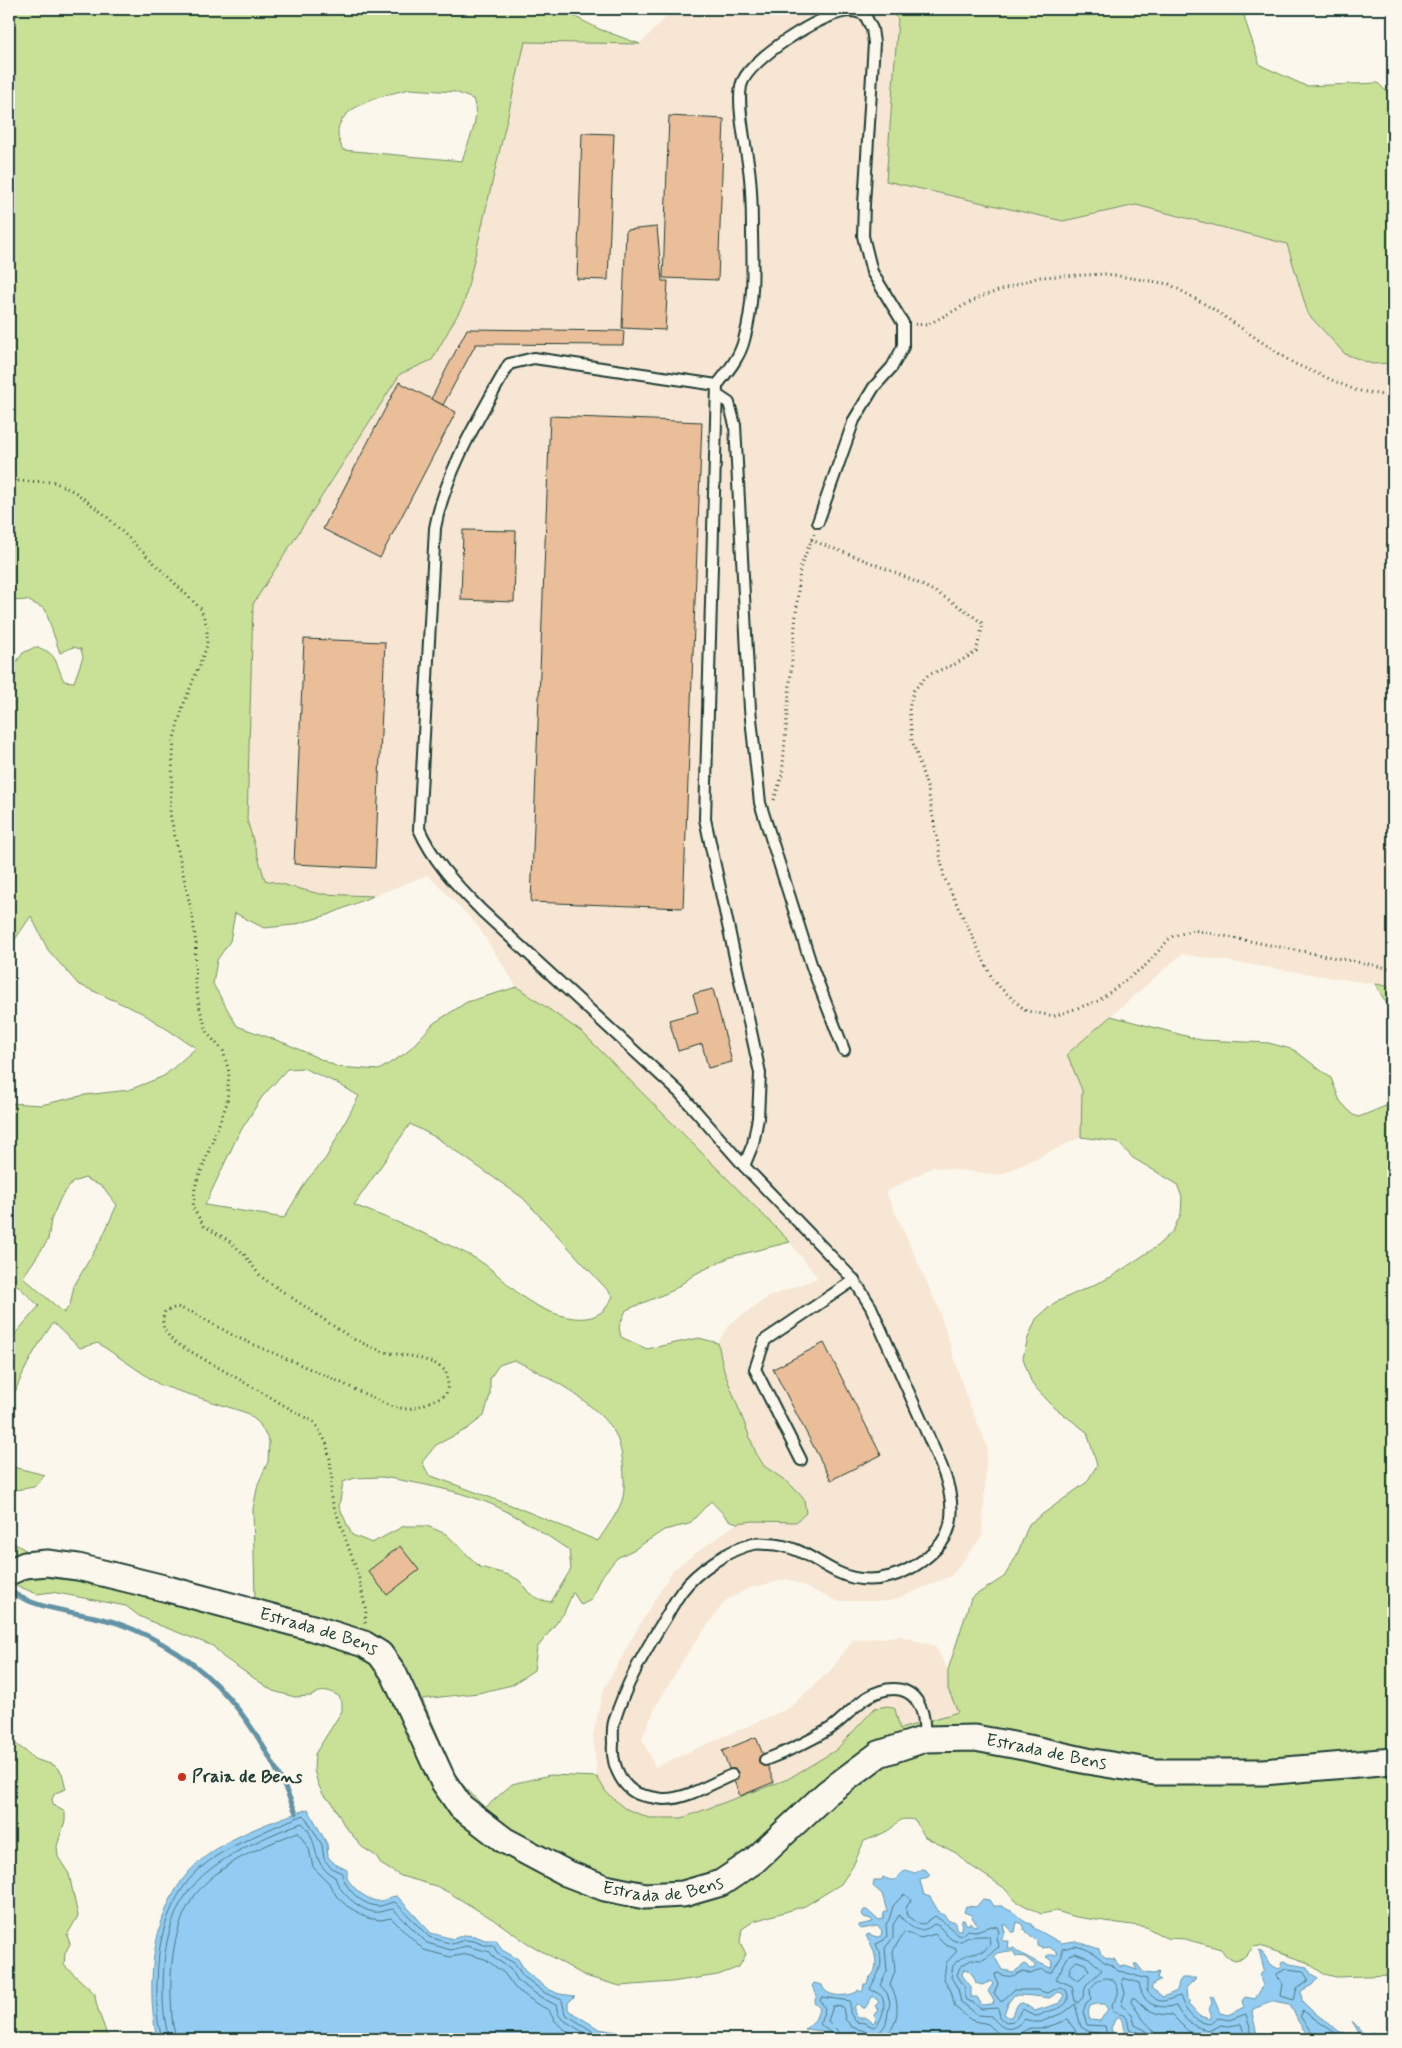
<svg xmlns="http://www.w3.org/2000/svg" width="1402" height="2048" viewBox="0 0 1402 2048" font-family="Mynerve,sans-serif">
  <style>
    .built { fill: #f6e6d3 }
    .green { fill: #c9e197; stroke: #748f66; fill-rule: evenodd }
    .water { fill: #92ccf2; stroke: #6493a6; fill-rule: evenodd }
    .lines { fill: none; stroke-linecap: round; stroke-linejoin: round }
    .shore { stroke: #4d7680; stroke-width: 1 }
    .stream { stroke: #6493a6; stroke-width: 5 }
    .building { fill: #e9be99; stroke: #1f3d34 }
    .service-casing { stroke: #1f3d34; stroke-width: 14 }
    .tertiary-casing { stroke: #1f3d34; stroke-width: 29 }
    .path { stroke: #1f3d34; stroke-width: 3; stroke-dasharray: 1 4; stroke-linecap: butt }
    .service { stroke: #fbf7ec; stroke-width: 10 }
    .tertiary { stroke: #fbf7ec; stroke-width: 25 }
    .poi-dot { fill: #c8321e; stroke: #fbf7ec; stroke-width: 2 }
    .labels { text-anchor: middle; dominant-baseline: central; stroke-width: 4.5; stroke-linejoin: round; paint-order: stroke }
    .street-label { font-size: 18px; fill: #1f3d34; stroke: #fbf7ec }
    .poi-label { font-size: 18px; font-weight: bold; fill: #1f3d34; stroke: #fbf7ec; text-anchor: start }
  </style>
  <rect width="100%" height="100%" fill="#fbf7ec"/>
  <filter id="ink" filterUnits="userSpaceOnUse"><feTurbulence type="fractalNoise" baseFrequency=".02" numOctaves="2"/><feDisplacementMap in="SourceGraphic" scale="10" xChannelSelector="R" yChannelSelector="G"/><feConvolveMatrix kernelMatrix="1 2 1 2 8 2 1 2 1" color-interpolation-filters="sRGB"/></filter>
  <g filter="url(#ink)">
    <polygon class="built" points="696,9 888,9 898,19 886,181 1063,221 1136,205 1287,244 1298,283 1372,364 1393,363 1393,987 1182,954 1067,1054 1082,1090 1081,1137 1000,1175 933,1167 886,1192 938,1307 966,1396 987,1446 982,1536 951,1576 891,1601 837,1601 788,1579 749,1588 725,1601 688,1652 656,1706 642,1738 655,1767 789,1708 831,1670 853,1640 900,1636 935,1646 948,1670 948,1689 959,1712 900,1729 875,1708 836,1750 788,1779 682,1818 649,1818 624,1808 606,1792 597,1777 593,1735 603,1691 640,1624 673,1570 737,1523 754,1521 780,1523 789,1483 764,1466 756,1453 724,1371 718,1343 730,1324 768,1297 818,1278 790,1242 583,1033 517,987 477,925 428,875 373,896 320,894 265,881 247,820 253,604 400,374 432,360 464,303 525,41 640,44 668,15"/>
    <g class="green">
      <path d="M9,9H560L599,29L640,44L525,42L464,303L432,360L400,374L253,604L247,820L265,880L320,894L373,896L328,915L293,925L264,928L235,913L230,941L217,960L213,984L237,1026L287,1044L338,1067L379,1070L406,1053L434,1023L467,1002L517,987L583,1033L790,1242L730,1257L695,1274L672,1291L626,1310L619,1327L621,1337L647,1349L699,1338L718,1343L724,1371L756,1453L764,1466L789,1483L804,1499L806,1513L796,1522L754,1521L737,1523L729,1520L711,1501L689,1524L664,1530L635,1549L617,1558L600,1578L591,1600L581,1605L573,1592L564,1613L537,1648L534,1670L512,1685L478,1693L422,1699L457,1779L485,1808L512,1784L550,1775L597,1777L606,1792L624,1808L649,1818H682L788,1779L836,1750L875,1708L888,1706L895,1709L900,1729L958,1712L948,1689V1670L971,1598L1004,1577L1016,1557L1029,1524L1087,1482L1097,1465L1087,1432L1055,1408L1032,1384L1023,1358L1028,1338L1036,1319L1054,1303L1111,1277L1156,1247L1173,1231L1181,1214L1182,1197L1177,1184L1133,1158L1118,1142L1081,1137L1082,1090L1067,1054L1111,1016L1201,1040L1269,1043L1294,1050L1331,1078L1340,1101L1353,1115L1359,1117L1393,1103V1975L1336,1977L1324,1974L1306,1962L1260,1946L1254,1947L1243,1958L1235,1960L1226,1956L1221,1949L1185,1939L1166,1938L1146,1927L1076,1917L1056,1911L1041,1914L1016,1901L1003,1887L971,1866L956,1853L925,1837L915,1820C895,1817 901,1823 887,1831C880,1835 872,1838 864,1841L853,1866L841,1884L805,1906L754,1921L742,1929L740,1942L746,1954L739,1967L718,1975L671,1982L620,1986L585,1976L524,1941L499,1923L448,1892L436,1886L401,1876L382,1865L376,1856L362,1847L344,1825L332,1802L324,1796L318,1784L314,1770L315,1754L342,1711V1703L339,1696L329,1691L319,1692L311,1696L295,1697L273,1691L223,1657L213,1646L159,1625L139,1616L126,1606L52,1592L37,1594L13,1584L9,1586V1540L27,1551L73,1554L113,1561L255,1599L253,1509L258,1484L268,1462L269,1441L259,1423L247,1413L160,1385L98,1343L80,1348L53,1323C33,1351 19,1377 9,1410V1341L39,1306L16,1284L9,1271V1103L41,1105L85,1095L129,1090L164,1076L196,1048L142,1013L78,984L48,950L31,916L9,948V666L15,664L23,653L35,647C58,652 55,663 64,681L74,682L83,657L81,649L73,647L60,653L45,609L27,600L9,601ZM410,89L455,92L473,99C481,121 468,140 462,161L343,150C341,145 338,139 338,135C335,105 389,94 410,89ZM303,1068L337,1083L359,1096L326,1158L307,1180L284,1218L205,1205L238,1135L262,1097L287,1069ZM410,1124L437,1138L523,1198L613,1296C611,1300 608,1305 605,1309C585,1330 543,1311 524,1298C507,1285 492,1267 473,1257C435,1237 395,1221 354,1205ZM85,1178L103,1187L117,1205L102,1238L74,1286L70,1305L64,1313L23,1277L48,1240L51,1220L61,1197L73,1182ZM514,1360C549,1376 590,1399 613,1430C623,1444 626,1481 623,1497C621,1509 605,1530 598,1541L516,1507L429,1475L422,1462L436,1445L467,1429L484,1416L490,1395V1378L499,1365ZM382,1477C418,1483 452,1489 486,1502C516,1514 543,1533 569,1550L571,1569L551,1602L541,1600L529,1593L519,1580L509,1575L480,1567L446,1534L427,1526H404L372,1543L352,1535L339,1507L343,1482L355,1478Z"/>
      <polygon points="888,9 1244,9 1245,20 1260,65 1306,86 1378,83 1393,98 1393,363 1372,364 1345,354 1308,314 1287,244 1136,205 1063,221 886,181 898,19"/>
      <polygon points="1375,984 1393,987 1393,1014"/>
      <polygon points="9,1466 45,1475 34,1487 9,1491"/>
      <path d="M9,1739L28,1753L34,1759L54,1765L62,1773L66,1789L55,1793L52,1799L53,1805L65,1812V1821L57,1846L58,1857L69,1874L78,1916L67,1935L70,1944L65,1953L64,1965L95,1994C96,2010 104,2023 108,2039H9Z"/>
    </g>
    <g class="water">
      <path d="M308,1809L327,1844L328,1857L335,1864L347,1870V1878C352,1888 370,1903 381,1901C387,1900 390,1896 397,1896L431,1933L453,1939L464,1935L475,1936L485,1940H496L502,1950L518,1959L526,1972L548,1989L559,1994L575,1996L568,2003V2010L599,2029L617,2032L622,2039H157C145,1983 152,1902 199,1862C229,1836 271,1822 308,1809Z"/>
      <path d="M921,1869L926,1870L930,1875L928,1877L921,1879L920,1881L924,1895L930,1897L940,1914H943L949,1921H954L957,1930H961L962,1920H964L967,1925L970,1923L974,1926L977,1925L971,1915L964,1912L966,1906L976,1907L983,1899L989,1900L993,1906H1002C1006,1909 1009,1910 1013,1912C1020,1917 1023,1923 1032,1924L1034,1928L1061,1943L1075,1941L1099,1949C1100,1956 1108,1959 1114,1959L1120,1967L1125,1966L1137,1970L1134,1964H1137L1144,1973L1154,1974L1159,1972L1157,1978L1161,1980L1155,1982L1151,1988L1163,1997L1177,1991L1179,1982L1182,1978H1196L1186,1988L1187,1999L1190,2002L1188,2004L1199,2016L1211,2019C1212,2009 1206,2014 1212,2003L1210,1996L1213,1997L1220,2013L1228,2015L1244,2007L1242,2001L1245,1997L1255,1999L1263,1986L1260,1976L1264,1969L1259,1950C1267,1955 1267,1965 1279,1969L1282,1967V1962L1285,1961L1290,1964L1307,1967L1311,1974L1318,1978L1312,1985L1301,1991L1302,2001L1311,2010L1340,2032L1346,2033L1351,2038H1362L1352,2021L1366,2036H1369L1372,2032L1378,2035H1384L1389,2028L1393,2030V2039H1310L1298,2021L1290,2004L1274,2001L1253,2009L1252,2013L1258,2039H1143C1138,2037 1126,2036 1124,2030C1122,2025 1124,2023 1120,2018H1116L1111,2028L1114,2039H831L821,2031L805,2029L815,2020L820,2008L814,2003L817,1995L812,1986L814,1983L822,1985C825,1998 847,1997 857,1992L858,1990L861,1992L863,1990L864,1984H867L869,1978C882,1969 874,1947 866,1936L868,1934L877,1937L881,1936L882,1930L877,1926L861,1929L859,1928V1925L873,1922L871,1919L864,1917L862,1914L864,1910H867L878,1920L883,1919L884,1913L887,1911L882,1894L873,1886L874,1880H882L883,1877C900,1886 897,1872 907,1871C910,1871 913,1873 916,1873ZM1017,1922L1022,1924L1024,1930L1037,1941V1946L1042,1948L1049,1947L1058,1953L1056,1955H1048L1046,1957L1053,1961L1051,1968C1045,1966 1017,1953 1014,1948H1008L1009,1941H1003L1001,1939L1005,1933L1003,1925H1007L1011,1932H1015ZM1009,1951H1013L1016,1956L1025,1957L1035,1965V1968L1030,1969L1025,1964L1014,1972L1002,1970L994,1956L997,1953ZM964,1969C971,1971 974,1976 976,1983L982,1985L991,1981L993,1984L988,1991L994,2001L993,2004L982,2005L977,1997H971V1987L962,1975ZM1059,1992L1063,1994L1064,1997L1060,2003L1035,2011L1023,2003L1018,2004L1011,2017H1008L1004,2014L1008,2003L1014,1995C1026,1995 1037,1996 1049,1998ZM873,1996L879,2002L875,2006L879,2010L875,2015L876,2020L873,2023L867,2018H858L854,2012L855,2005L858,2004L862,2008H865ZM1096,2004H1104L1108,2009L1100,2021L1090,2020C1088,2014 1088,2012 1090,2006Z"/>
    </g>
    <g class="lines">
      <g class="shore">
        <polygon points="1075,1953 1089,1958 1102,1970 1086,1985 1083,1997 1078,2003 1075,2001 1072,1986 1056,1979 1069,1955"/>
        <polygon points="1077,1961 1085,1964 1089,1970 1078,1981 1069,1974 1070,1968"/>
        <polygon points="1287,1969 1303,1971 1308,1979 1307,1981 1297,1988 1294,2000 1281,1996 1283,1984 1276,1977 1277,1974"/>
        <path d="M162,2039C161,2033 159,2027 158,2021C156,2003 157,1982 158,1964C160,1929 175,1888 203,1866C218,1853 237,1844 255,1836C271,1828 288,1821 304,1815L322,1845L324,1859L331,1868L342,1873C344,1888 362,1906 379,1906C385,1906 389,1902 395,1902L429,1937L452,1944L465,1940L474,1941L484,1945H493L498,1954L514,1963L523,1976L545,1993L562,2000L565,2014L597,2034L613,2037L616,2039"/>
        <path d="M168,2039C168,2033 166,2027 165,2020C162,2003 163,1981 164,1963C170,1898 199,1869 256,1842C271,1835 286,1828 302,1823C321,1841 309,1864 335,1877C339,1892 357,1908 373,1912C380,1913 386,1910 393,1909L427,1943L451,1950L466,1946L490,1952L494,1958L510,1968L519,1982L542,1998L556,2005L558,2014L562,2019L594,2039"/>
        <path d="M176,2039C175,2032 172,2024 172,2017C171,1999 170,1980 172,1963C178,1903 203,1875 256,1850C270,1844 284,1837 298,1832L309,1849L313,1867L328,1882L337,1897L347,1906L367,1918L381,1920L391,1918L424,1950L450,1957L467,1954L485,1959L504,1973L515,1988L537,2004L549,2010C554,2025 567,2031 580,2039"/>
        <path d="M833,2039L832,2034L820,2024L825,2009L820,2000L822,1997L850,2001V2013L856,2022L865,2023L873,2027C881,2025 886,2007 883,1999C881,1993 874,1992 870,1989C879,1970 886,1966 876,1944L884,1940L887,1936L886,1924L889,1920L893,1906L904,1894L911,1900L906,1908L907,1916L917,1923L924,1924L935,1916C939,1919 944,1922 948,1926C956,1931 956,1942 967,1930L976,1931L991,1926L997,1927L999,1932L996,1938L999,1947C992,1950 987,1961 980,1960C977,1960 974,1959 972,1959L960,1967L957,1975L965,1988V1995L967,2000L974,2003L981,2009L998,2008L1000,2017L1006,2022L1014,2021L1023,2009L1035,2016C1040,2016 1042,2014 1046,2012C1058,2009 1074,2005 1066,1990L1060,1987L1047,1993L1037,1990H1014L1001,2002L994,1993L998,1984L995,1974L998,1973C1009,1979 1013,1976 1023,1971L1031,1974L1041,1969L1046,1972H1052L1062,1956V1949L1075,1946L1083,1948L1094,1953L1104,1962L1112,1965L1118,1971C1128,1972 1137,1977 1147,1979V1991C1161,2007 1164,2000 1180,1996C1186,2012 1192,2022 1211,2024L1218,2018L1229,2020L1246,2014L1253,2039"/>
        <path d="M840,2039L838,2031L828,2021L833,2006L843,2007L845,2019L852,2027L870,2033L880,2032L886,2024L890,2002L887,1993L880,1985L887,1971L885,1948L893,1938V1925L899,1915C909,1926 918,1937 934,1924C943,1926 946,1938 955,1941C962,1943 964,1938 970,1937C973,1936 986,1936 989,1936L990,1944L984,1951L968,1954L957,1961L953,1966L951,1977L958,1989L961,2002L978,2015L992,2016C1003,2032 1012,2032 1025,2019L1033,2022H1041L1065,2012L1075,2004L1081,2027L1090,2032L1099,2033L1102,2039"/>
        <path d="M881,2039C900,2028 901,2001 890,1985L895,1971L893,1951L904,1932L921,1938L935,1934L946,1945L956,1949V1952L946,1963L944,1979L951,1991L955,2007L971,2020L988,2024L999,2034L1011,2036L1019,2034L1027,2029H1041L1068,2020L1077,2033L1087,2039"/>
        <path d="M1108,2039L1105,2026L1087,2025L1083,2012L1086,2003L1091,1999L1090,1989C1096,1981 1103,1975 1113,1980C1120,1989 1120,1995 1112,2004L1113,2012C1126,2016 1127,2014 1129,2029L1140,2033L1142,2039"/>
        <path d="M1148,2039L1145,2030L1135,2025L1132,2014L1121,2005L1125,1993L1122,1981L1123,1978L1139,1983C1143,2005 1156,2009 1176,2006C1183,2020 1195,2029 1211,2030L1221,2025L1229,2026L1241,2024L1246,2039"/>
        <path d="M1155,2039C1155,2028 1149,2027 1143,2019C1139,2015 1136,2008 1131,2002L1132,1998H1135C1146,2011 1156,2015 1172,2015L1188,2031L1201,2037L1213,2038L1223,2033H1235L1239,2039"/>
        <polyline points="1314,2039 1313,2035 1300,2016 1302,2010 1344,2039"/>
      </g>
      <path class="stream" d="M9,1590C36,1611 85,1612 117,1623C211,1656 260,1725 296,1813"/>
    </g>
    <g class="building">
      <polygon points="669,116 724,119 718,280 663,278"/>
      <polygon points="582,133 614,134 608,280 577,279"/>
      <polygon points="657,227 662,281 668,281 665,330 622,328 626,230"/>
      <polygon points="467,329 624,331 623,345 476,344 443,405 431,399"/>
      <polygon points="399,382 456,412 380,558 323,529"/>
      <polygon points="550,416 702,422 683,908 531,902"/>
      <polygon points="463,530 516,531 514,602 461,600"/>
      <polygon points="304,639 385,642 375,868 294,864"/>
      <polygon points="713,989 732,1062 708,1068 702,1044 678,1051 669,1020 698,1012 693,994"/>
      <polygon points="824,1343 881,1455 831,1480 773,1369"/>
      <polygon points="400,1546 419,1570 387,1595 368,1571"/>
      <polygon points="756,1737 774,1782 740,1796 722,1751"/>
    </g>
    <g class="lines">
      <g class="service-casing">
        <g id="service">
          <path d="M534,358L717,385L705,819L760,1073L758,1118L753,1144L744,1166L679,1092L482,911C456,884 435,864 419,829L435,528C446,470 480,416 509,364Z"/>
          <path d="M717,385C728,371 740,357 744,340C754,306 753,269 752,234C752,212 752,191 749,169C746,148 737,106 741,86C746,60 825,11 850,11C855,11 861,13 865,15L872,29L874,43L864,204L863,236L872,272L903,323V347L892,367L874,387L854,420L818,522"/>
          <polyline points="717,395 729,403 735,425 750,709 760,803 812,967 844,1050"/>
          <polyline points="801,1460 755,1369 765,1340 854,1280"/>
          <path d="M765,1760C789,1751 810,1741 831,1728C844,1719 854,1706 866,1698C886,1686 911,1683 921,1709C925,1717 924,1730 925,1739"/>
          <path d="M732,1775C712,1783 687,1799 665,1799C659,1799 652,1797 646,1796C623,1793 611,1765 613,1744C613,1737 612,1729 614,1722C625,1685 646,1649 666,1617C671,1608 676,1599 682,1591C697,1571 729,1549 753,1544C758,1543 763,1544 768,1544C798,1545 812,1560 837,1572C872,1589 910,1575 936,1549C960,1526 952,1492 941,1465L871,1307L854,1280L744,1166"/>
        </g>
      </g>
      <g class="tertiary-casing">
        <g id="tertiary">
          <path id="s1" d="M9,1572L25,1565L47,1563L78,1567L168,1589L313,1628L364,1644L380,1654L393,1672L443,1781L461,1807L504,1840L566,1873L605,1888L645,1896L683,1894L721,1883L754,1861L827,1793L879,1754L925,1739L975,1738L1029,1748L1087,1761L1155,1772H1263L1393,1761"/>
        </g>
      </g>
      <g class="path">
        <polyline points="915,324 927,325 980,297 1039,277 1106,274 1169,284 1210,307 1293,363 1355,390 1393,397"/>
        <path d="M9,477L17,481L54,482L75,492L105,515L201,609L207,627V646L183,706L174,738L170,814L193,919L196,945L195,982L200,1010L208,1034L223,1051L229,1072L227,1103L195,1187L193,1208L204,1226L228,1240L244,1254L260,1276L332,1325L355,1340L384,1352L416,1357L434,1363L446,1371L448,1384L446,1395L415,1408L405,1409L390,1406L329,1377L236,1337L192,1312L177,1307L165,1311C160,1325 164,1331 174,1342L315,1423L326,1442L330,1459L332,1479L330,1495L358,1574L366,1611L365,1625"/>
        <path d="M811,540C871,563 934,583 983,624L976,652L955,664L928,675L914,690L909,708L912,740L928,790L944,877L994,982L1026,1011L1054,1016L1098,1001L1146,965L1171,937L1193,930L1393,969"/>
        <polyline points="774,800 782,775 800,568 814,534"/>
      </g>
      <use href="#service" class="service"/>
      <use href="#tertiary" class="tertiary"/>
    </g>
  </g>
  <circle class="poi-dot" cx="182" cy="1777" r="5"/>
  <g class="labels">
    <g class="street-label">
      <text stroke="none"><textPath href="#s1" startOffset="320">Estrada de Bens</textPath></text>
      <text stroke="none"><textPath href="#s1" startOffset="1220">Estrada de Bens</textPath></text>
      <text stroke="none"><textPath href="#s1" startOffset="785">Estrada de Bens</textPath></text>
    </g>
    <g class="poi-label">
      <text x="192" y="1777">Praia de Bens</text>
    </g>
  </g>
  <rect width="1402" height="2048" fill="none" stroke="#fbf7ec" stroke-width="30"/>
  <rect x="15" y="15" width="1372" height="2018" fill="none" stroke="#1f3d34" stroke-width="2" filter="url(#ink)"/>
</svg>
